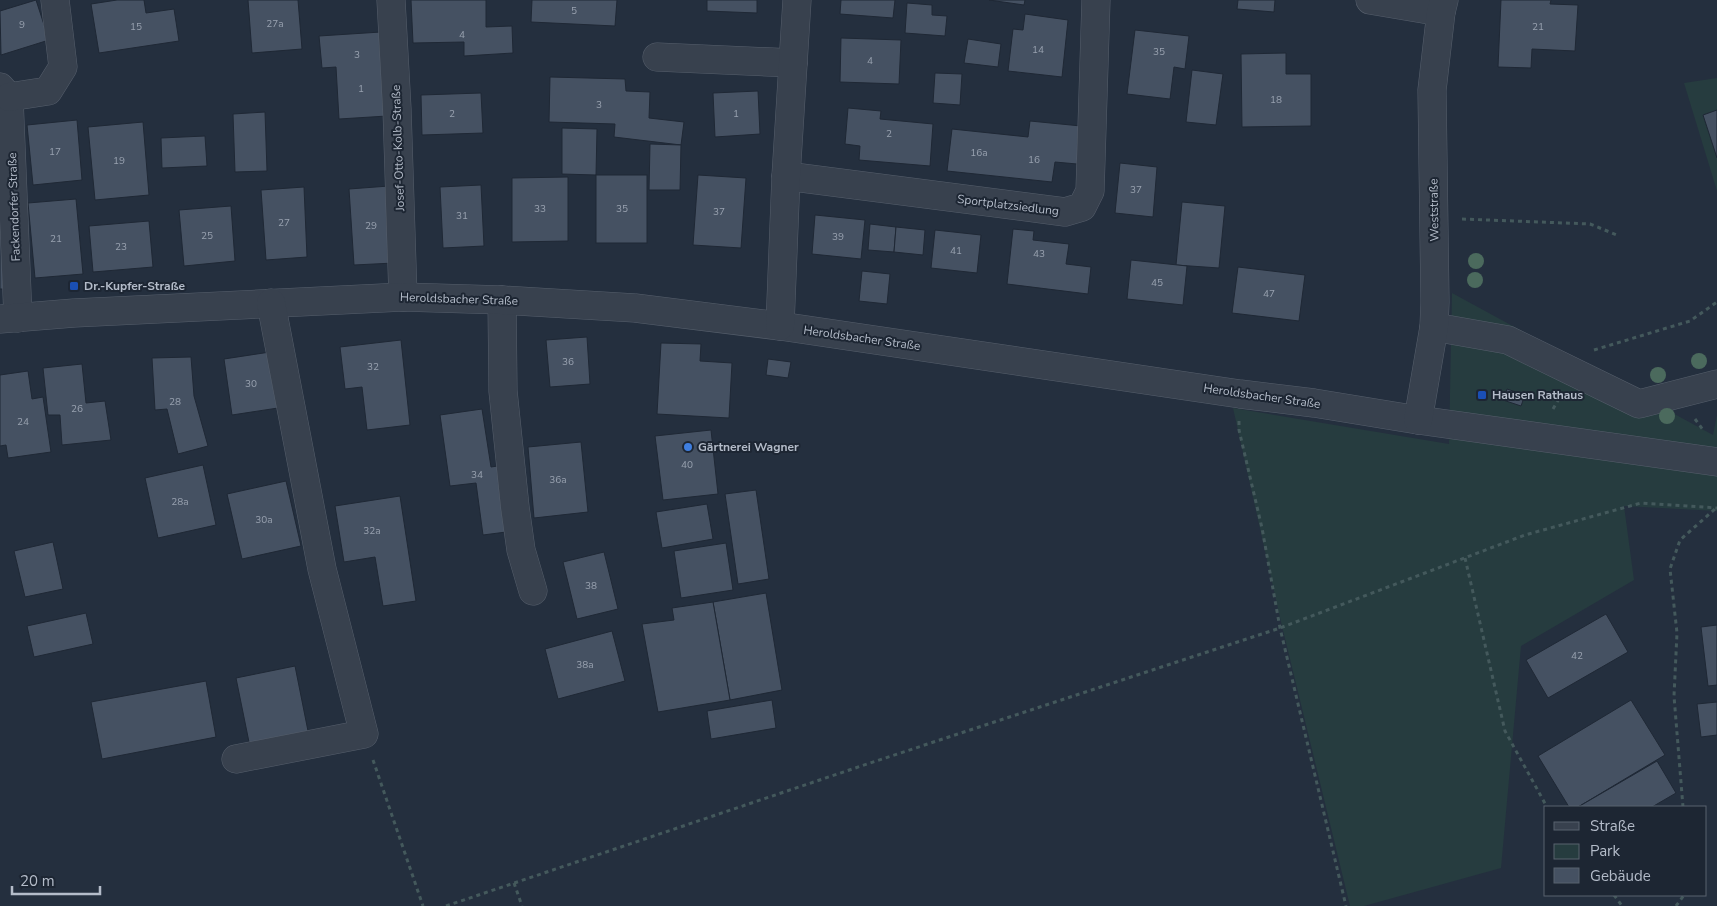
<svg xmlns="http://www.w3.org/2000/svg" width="1717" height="906" viewBox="0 0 1717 906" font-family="'Nunito Sans',sans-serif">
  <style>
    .green { fill: #263c3f }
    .building { fill: #455162; stroke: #1f2835 }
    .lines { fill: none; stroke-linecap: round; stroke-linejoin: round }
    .minor-casing { stroke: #565f6c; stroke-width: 29 }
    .path { stroke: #44595c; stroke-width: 3; stroke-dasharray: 4 4; stroke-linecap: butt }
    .minor { stroke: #38414e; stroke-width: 28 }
    .tree { fill: #4b6a5d }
    .transit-dot { fill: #1a4fb4; stroke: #1d2633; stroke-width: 2 }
    .shop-dot { fill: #3f7fe0; stroke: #1d2633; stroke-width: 2 }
    .labels { text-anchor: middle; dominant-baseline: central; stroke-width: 4; stroke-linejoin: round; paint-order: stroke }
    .number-label { font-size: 10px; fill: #98a1af }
    .street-label { font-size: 12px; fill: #b4bcc9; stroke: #1d2633 }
    .poi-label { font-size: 12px; font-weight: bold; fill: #b4bcc9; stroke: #1d2633; text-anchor: start }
  </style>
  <rect width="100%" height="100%" fill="#242f3e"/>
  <g class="green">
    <polygon points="1717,78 1717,191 1684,83"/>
    <polygon points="1452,293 1713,435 1717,415 1717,511 1624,506 1634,580 1521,646 1501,868 1364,906 1350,906 1281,622 1233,408 1449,444"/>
  </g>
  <g class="building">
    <polygon points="36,0 49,40 1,55 0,11"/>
    <polygon points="117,0 144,0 146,13 174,9 179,41 99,53 91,4"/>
    <polygon points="248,0 298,0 302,49 252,53"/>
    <polygon points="411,0 486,0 486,27 512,26 513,53 464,56 464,42 413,43"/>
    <polygon points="532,0 617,0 615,26 531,22"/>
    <polygon points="707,0 757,0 757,13 707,11"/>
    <polygon points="841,0 895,0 893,18 840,14"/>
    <polygon points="989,0 1025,0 1024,5"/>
    <polygon points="1238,0 1275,0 1274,12 1237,9"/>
    <polygon points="1501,0 1551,0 1550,4 1578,5 1575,51 1532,49 1531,68 1498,67"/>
    <polygon points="907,3 932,5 932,15 947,16 945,36 905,33"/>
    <polygon points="1025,14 1068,20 1062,77 1008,71 1013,29 1023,30"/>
    <polygon points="1135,30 1189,36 1185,69 1174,67 1170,99 1127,94"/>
    <polygon points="381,32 387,116 339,119 336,67 322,68 319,36"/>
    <polygon points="841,38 901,40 899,84 840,82"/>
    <polygon points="968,39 1001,44 998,67 964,63"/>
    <polygon points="1286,53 1286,74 1311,74 1311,126 1242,127 1241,54"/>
    <polygon points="1192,70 1223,74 1216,125 1186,122"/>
    <polygon points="935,73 962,74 960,105 933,103"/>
    <polygon points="550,77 625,79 626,91 650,92 649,118 684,122 681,145 614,137 615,124 549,122"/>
    <polygon points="758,91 760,134 715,137 713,93"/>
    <polygon points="481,93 483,133 422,135 421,95"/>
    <polygon points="848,108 881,111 880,119 933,124 930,166 859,160 860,146 845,144"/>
    <polygon points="1717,110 1717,158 1703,115"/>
    <polygon points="265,112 267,171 235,172 233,114"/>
    <polygon points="77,120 82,180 33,185 27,125"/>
    <polygon points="1030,121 1081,126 1077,164 1055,162 1052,182 947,171 952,129 1028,137"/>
    <polygon points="143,122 149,195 95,200 88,127"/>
    <polygon points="562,128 597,129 596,175 562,174"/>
    <polygon points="205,136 207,166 162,168 161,138"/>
    <polygon points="650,144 681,145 680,190 649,190"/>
    <polygon points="1120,163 1157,167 1153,217 1115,213"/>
    <rect x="596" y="175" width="51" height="68"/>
    <polygon points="698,175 746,178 741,248 693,245"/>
    <polygon points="568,177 568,241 512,242 512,178"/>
    <polygon points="481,185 484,246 443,248 440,187"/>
    <polygon points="389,186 394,263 354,265 349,189"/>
    <polygon points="304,187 307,257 266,260 261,190"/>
    <polygon points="76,199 83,274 35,278 28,203"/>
    <polygon points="1182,202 1225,206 1219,268 1176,265"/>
    <polygon points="0,206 4,289 0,289"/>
    <polygon points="231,206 235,261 184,266 179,210"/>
    <polygon points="815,215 865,220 861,259 812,254"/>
    <polygon points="149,221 153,267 93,272 89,226"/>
    <polygon points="870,224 896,227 894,252 868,250"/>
    <polygon points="896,227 925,230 923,255 894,252"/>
    <polygon points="1013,229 1034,231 1033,240 1069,244 1066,264 1091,267 1088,294 1007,284"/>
    <polygon points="935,230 981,235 977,273 931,268"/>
    <polygon points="1131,260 1187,266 1183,305 1127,299"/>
    <polygon points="1238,267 1305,275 1299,321 1232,313"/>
    <polygon points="862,271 890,274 887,304 859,301"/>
    <polygon points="587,337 590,384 550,387 546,340"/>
    <polygon points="401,340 410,425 367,430 362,387 345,389 340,347"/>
    <polygon points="661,343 701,344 700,361 732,363 729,418 657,414"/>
    <polygon points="270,352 278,408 232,415 224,359"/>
    <polygon points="191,357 194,396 208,446 178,454 167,409 155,410 152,358"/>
    <polygon points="768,359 791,362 788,378 766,375"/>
    <polygon points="82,364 86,403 105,401 111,440 62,445 60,415 48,415 43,368"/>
    <polygon points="28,371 32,399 43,397 51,452 8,458 6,445 0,446 0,375"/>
    <polygon points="1507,389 1525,395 1521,406 1503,400"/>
    <polygon points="482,409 491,467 504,465 514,531 483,535 476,483 450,486 440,415"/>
    <polygon points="711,430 718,494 663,500 655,436"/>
    <polygon points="581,442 588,512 534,518 528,447"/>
    <polygon points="203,465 216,525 158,538 145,478"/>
    <polygon points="286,481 301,546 242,559 227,494"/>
    <polygon points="756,490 769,579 738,584 725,494"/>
    <polygon points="400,496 416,601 383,606 375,557 344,562 335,506"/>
    <polygon points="707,504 713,539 662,548 656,512"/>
    <polygon points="53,542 63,589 25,597 14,551"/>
    <polygon points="726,543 733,590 681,598 674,551"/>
    <polygon points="604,552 618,609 577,619 563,562"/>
    <polygon points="766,593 782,690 730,700 713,602"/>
    <polygon points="713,602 730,700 658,712 642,624 674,620 672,608"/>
    <polygon points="86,613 93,644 34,657 27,626"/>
    <polygon points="1606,614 1628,652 1548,698 1526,660"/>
    <polygon points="1717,625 1717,685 1708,686 1701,627"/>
    <polygon points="612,631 625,681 558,699 545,649"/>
    <polygon points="295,666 309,736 250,747 236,678"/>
    <polygon points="206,681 216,737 102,759 91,702"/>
    <polygon points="772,700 776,728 711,739 707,711"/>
    <polygon points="1631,700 1665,755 1578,807 1569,807 1538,756"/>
    <polygon points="1717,702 1717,735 1701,737 1697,704"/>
    <polygon points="1657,761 1676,793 1652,807 1578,807"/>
  </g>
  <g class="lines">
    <g class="minor-casing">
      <g id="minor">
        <polyline points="391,0 397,109 403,297"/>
        <polyline points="1370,0 1441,12"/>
        <polyline points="657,57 793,63"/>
        <polyline points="0,87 9,97 18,318"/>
        <polyline points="9,97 48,91 63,67 55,0"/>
        <polyline points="786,176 1065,212 1082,207 1090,191 1096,0"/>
        <polyline points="502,300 503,391 515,507 521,550 533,591"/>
        <polyline points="0,319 74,313 403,297 502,300 635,308 780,326 1240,394 1314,403 1418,420 1717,462"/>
        <polyline points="780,326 786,176 797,0"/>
        <polyline points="1434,327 1508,340 1639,404 1717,384"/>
        <polyline points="1418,420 1434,327 1435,302 1432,90 1441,12 1444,0"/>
        <polyline points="236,759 364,734 322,569 271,303"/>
      </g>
    </g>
    <g class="path">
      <polyline points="1462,219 1590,224 1617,235"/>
      <polyline points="1594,350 1690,321 1717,302"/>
      <polyline points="1553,409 1560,397"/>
      <polyline points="1695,419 1703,430"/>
      <polyline points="1239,421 1239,430 1262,528 1280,628 1346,906"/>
      <polyline points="1465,558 1505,731 1547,807"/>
      <polyline points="373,760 423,906"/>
      <polyline points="1683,807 1674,696 1677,633 1670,569 1680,540 1715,509"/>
      <polyline points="514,883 522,906"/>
      <polyline points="1614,895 1622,906"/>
      <polyline points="446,906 876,761 1280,628 1525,535 1641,503 1717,508"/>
      <polyline points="1676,906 1684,895"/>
    </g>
    <use href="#minor" class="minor"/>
  </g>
  <g class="tree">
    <circle cx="1476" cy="261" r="8"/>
    <circle cx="1475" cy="280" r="8"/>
    <circle cx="1699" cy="361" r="8"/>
    <circle cx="1658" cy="375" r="8"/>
    <circle cx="1667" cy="416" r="8"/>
  </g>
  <g class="transit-dot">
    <rect x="69" y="281" width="10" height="10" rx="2.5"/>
    <rect x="1477" y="390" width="10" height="10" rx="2.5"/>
  </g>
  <circle class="shop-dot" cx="688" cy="447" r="5"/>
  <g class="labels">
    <g class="number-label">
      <text x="574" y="11">5</text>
      <text x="275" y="24">27a</text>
      <text x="22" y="25">9</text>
      <text x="136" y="27">15</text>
      <text x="1538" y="27">21</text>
      <text x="462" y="35">4</text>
      <text x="1038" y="50">14</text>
      <text x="1159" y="52">35</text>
      <text x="357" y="55">3</text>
      <text x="870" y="61">4</text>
      <text x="361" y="89">1</text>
      <text x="1276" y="100">18</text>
      <text x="599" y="105">3</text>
      <text x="452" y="114">2</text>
      <text x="736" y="114">1</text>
      <text x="889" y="134">2</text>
      <text x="55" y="152">17</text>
      <text x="979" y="153">16a</text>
      <text x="1034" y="160">16</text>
      <text x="119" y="161">19</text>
      <text x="1136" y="190">37</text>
      <text x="540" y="209">33</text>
      <text x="622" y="209">35</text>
      <text x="719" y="212">37</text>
      <text x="462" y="216">31</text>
      <text x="284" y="223">27</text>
      <text x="371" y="226">29</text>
      <text x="207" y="236">25</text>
      <text x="838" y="237">39</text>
      <text x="56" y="239">21</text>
      <text x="121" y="247">23</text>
      <text x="956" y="251">41</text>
      <text x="1039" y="254">43</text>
      <text x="1157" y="283">45</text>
      <text x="1269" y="294">47</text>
      <text x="568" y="362">36</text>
      <text x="373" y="367">32</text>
      <text x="251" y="384">30</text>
      <text x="175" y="402">28</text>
      <text x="77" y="409">26</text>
      <text x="23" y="422">24</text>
      <text x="687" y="465">40</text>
      <text x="477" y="475">34</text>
      <text x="558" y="480">36a</text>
      <text x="180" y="502">28a</text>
      <text x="264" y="520">30a</text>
      <text x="372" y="531">32a</text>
      <text x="591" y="586">38</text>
      <text x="1577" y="656">42</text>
      <text x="585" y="665">38a</text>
    </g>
    <g class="street-label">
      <text transform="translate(398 148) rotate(-92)">Josef-Otto-Kolb-Straße</text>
      <text transform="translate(1008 205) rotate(7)">Sportplatzsiedlung</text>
      <text transform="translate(14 207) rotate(-92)">Fackendorfer Straße</text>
      <text transform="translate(1434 210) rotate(-91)">Weststraße</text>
      <text transform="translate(459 299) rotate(2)">Heroldsbacher Straße</text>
      <text transform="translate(862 338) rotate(8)">Heroldsbacher Straße</text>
      <text transform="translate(1262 396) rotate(8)">Heroldsbacher Straße</text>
    </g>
    <g class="poi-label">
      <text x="84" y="286">Dr.-Kupfer-Straße</text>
      <text x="1492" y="395">Hausen Rathaus</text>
      <text x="698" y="447">Gärtnerei Wagner</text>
    </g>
  </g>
  <rect x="1544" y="806" width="162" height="90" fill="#1d2633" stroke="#59626f"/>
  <rect x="1554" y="822" width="25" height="8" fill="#38414e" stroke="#59626f"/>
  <text x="1590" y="831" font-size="15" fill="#b4bcc9">Straße</text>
  <rect x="1554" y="844" width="25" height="15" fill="#263c3f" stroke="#59626f"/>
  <text x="1590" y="856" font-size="15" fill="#b4bcc9">Park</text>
  <rect x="1554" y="868" width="25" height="15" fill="#455162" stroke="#59626f"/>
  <text x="1590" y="881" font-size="15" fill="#b4bcc9">Gebäude</text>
  <path d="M12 886v8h88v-8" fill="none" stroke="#b4bcc9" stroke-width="2.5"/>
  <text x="20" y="886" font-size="15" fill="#b4bcc9" stroke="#1d2633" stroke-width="4" paint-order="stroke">20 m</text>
</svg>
